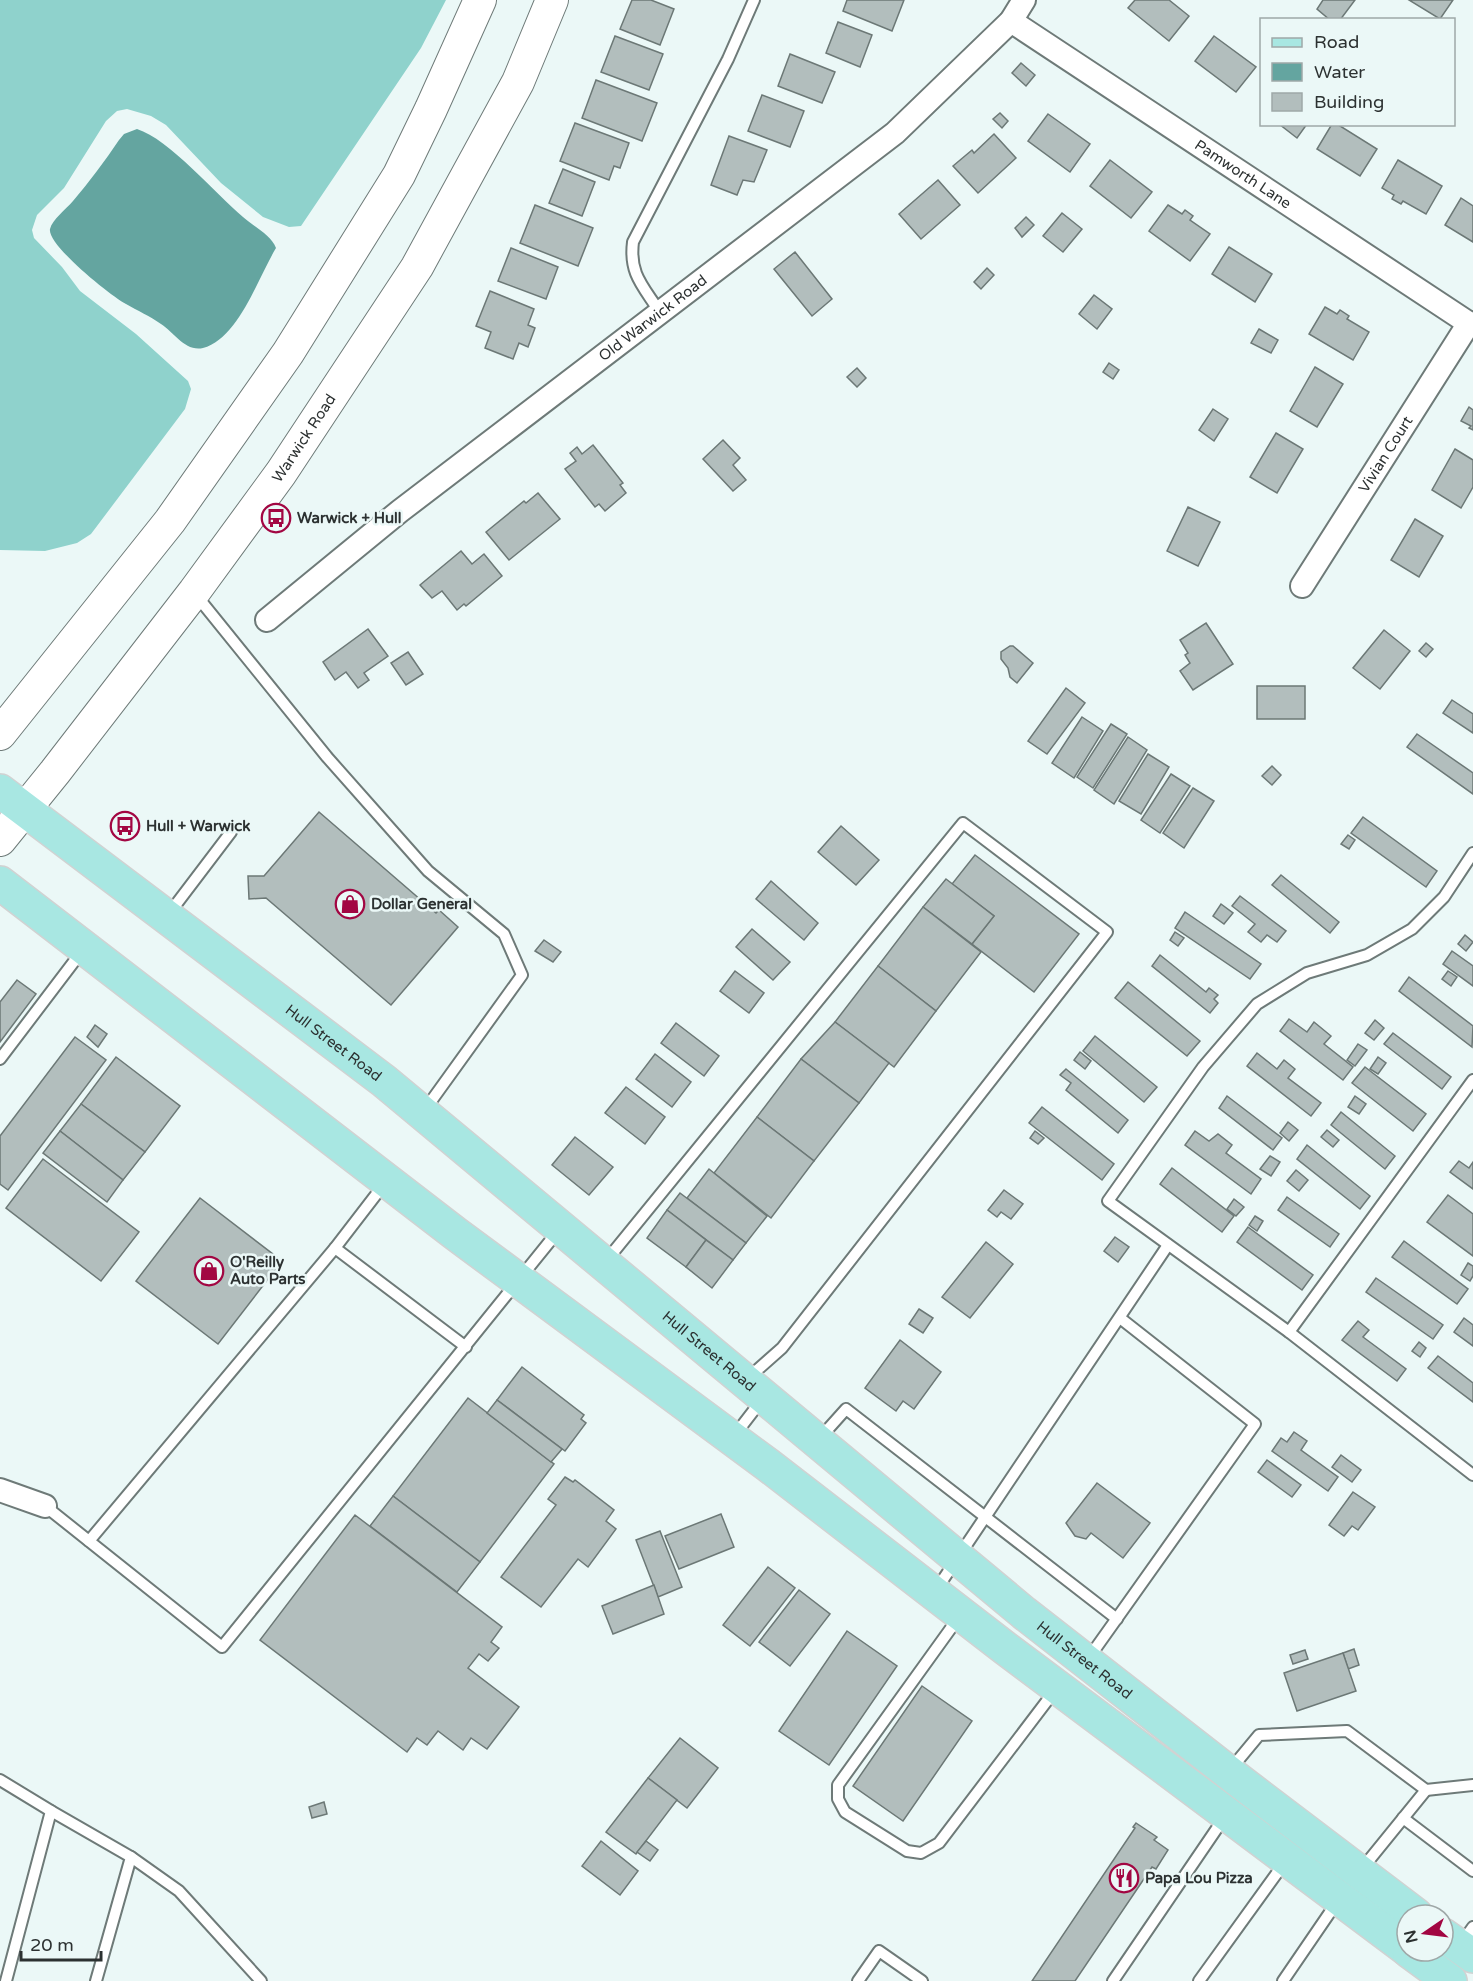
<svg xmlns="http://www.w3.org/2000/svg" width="1473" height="1981" viewBox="0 0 1473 1981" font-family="'Varela Round',sans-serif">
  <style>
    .forest { fill: #8fd2cc }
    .water { fill: #64a5a0 }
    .building { fill: #b2bebd; stroke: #6c7876; stroke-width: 1.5 }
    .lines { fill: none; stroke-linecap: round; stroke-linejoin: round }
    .lane-casing { stroke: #6e7a78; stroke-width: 14 }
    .street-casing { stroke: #6e7a78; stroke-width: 26 }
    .secondary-casing { stroke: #6e7a78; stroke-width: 34 }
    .primary-casing { stroke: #d1d2d2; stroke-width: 36 }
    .lane { stroke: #fff; stroke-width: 10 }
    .street { stroke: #fff; stroke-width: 22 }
    .secondary { stroke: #fff; stroke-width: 32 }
    .primary { stroke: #a8e7e2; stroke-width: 33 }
    .labels { text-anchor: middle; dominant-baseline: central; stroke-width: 5; stroke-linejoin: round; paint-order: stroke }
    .street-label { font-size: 15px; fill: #2c3131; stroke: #ebf8f7 }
    .poi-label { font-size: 15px; font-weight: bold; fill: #2c3131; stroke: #ebf8f7; text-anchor: start }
  </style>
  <rect width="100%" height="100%" fill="#ebf8f7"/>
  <polygon class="forest" points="0,0 446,0 421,48 301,226 289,227 263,217 221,183 166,125 151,116 127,109 117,111 106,121 64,188 37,215 32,230 34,238 62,267 80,291 136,334 188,381 191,389 185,409 91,534 77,543 45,551 0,550"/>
  <path class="water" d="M137,129C169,139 216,194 243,217C254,227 271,235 276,248C258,278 238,339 203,348C185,352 174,332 161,324C150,316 138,311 126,304C111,296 47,245 50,229C52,220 66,209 73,201C89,182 105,161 119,140L124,134Z"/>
  <g class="building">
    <polygon points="632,0 651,0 674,9 660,45 620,29"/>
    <polygon points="847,0 904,0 892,31 843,11"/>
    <polygon points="1135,0 1169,0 1189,16 1169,41 1128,8"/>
    <polygon points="1323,0 1355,0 1340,20 1330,20 1317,9"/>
    <polygon points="1409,0 1453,0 1440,19"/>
    <polygon points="838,22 872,35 860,67 826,53"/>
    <polygon points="615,36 663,54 649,90 601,72"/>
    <polygon points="1214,36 1256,67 1236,92 1195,61"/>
    <polygon points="790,54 835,72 822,103 778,86"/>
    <polygon points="1021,63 1035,75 1026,86 1012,73"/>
    <polygon points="596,80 657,103 642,141 582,118"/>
    <polygon points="762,95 804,111 790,147 748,131"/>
    <polygon points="1000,113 1008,121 1002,128 993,119"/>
    <polygon points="1048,114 1090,144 1070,172 1028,141"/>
    <polygon points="575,123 629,143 620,168 614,166 609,180 560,161"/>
    <polygon points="1279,124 1307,124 1297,138"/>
    <polygon points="1332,124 1337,124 1377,149 1360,176 1317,149"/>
    <polygon points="994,134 1016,158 978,193 953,166 972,150 974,153"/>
    <polygon points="729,136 767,150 754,182 743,180 737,195 711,185"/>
    <polygon points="1110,160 1152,192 1131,218 1090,186"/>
    <polygon points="1398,160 1442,186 1426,214 1403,201 1401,204 1392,199 1394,195 1382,188"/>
    <polygon points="563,169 595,182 582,216 549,203"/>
    <polygon points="938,180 960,205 921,239 899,214"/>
    <polygon points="1461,198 1473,206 1473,242 1445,225"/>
    <polygon points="535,205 593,228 578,266 520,243"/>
    <polygon points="1168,205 1182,214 1185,210 1193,216 1190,220 1210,234 1190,261 1149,231"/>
    <polygon points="1062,213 1082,229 1063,252 1043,236"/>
    <polygon points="1026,217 1034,225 1022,237 1015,228"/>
    <polygon points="1229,247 1272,274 1255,302 1212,274"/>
    <polygon points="511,248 558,267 546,299 498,281"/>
    <polygon points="795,252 832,299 812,316 774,269"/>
    <polygon points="987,268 994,275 981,289 974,282"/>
    <polygon points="490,291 534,309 528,325 535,328 528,347 519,343 513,359 485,348 491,332 476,326"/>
    <polygon points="1094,295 1112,309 1097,329 1079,314"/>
    <polygon points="1325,307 1337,314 1340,310 1349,316 1347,319 1369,332 1353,360 1309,334"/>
    <polygon points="1259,329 1278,340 1271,353 1251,343"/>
    <polygon points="1109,363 1119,370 1113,379 1103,372"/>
    <polygon points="1315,367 1343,384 1317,427 1290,411"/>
    <polygon points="857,368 866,378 857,387 847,377"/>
    <polygon points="1469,407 1473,410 1473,430 1469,428 1471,426 1461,421"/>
    <polygon points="1213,409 1228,419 1214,441 1199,430"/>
    <polygon points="1276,433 1303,449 1277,493 1250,477"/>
    <polygon points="723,440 740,458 733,465 746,480 733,491 703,459"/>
    <polygon points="593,445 623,483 620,485 626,493 605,511 599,504 595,507 565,469 576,461 570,453 577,447 582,454"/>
    <polygon points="1455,449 1473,460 1473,487 1461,508 1432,490"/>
    <polygon points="538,493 560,519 509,560 486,532 524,501 526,503"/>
    <polygon points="1188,507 1220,522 1198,566 1167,551"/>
    <polygon points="1415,519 1443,536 1419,577 1391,560"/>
    <polygon points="461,551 472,564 484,554 502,576 466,606 464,604 457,610 442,591 432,598 420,585"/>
    <polygon points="1206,623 1233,664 1193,690 1180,671 1190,663 1185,655 1188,653 1180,640"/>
    <polygon points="368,629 388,656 364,673 369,680 358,688 346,672 335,680 323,662"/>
    <polygon points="1384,630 1410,651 1380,689 1353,668"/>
    <polygon points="1426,643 1433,649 1426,657 1419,651"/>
    <polygon points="1010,646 1013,646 1033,663 1017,683 1010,677 1008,668 1001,659 1001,652"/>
    <polygon points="408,652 423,674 406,685 391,663"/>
    <rect x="1257" y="686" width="48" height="33"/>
    <polygon points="1066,688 1085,703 1047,754 1028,741"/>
    <polygon points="1452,700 1473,714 1473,733 1443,713"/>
    <polygon points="1082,717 1103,731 1074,778 1052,763"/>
    <polygon points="1111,724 1127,734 1093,788 1077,777"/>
    <polygon points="1417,734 1473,773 1473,794 1407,747"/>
    <polygon points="1128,737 1147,750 1114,804 1094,790"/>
    <polygon points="1148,754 1169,767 1141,814 1119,801"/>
    <polygon points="1272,766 1281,775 1272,785 1262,776"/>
    <polygon points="1171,774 1190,786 1160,833 1141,820"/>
    <polygon points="1193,788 1214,801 1184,848 1163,833"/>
    <polygon points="319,812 436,913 439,910 458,927 391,1005 266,898 249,899 248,876 264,876"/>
    <polygon points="1363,817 1437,871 1426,887 1351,833"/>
    <polygon points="841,826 879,860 856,885 818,852"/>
    <polygon points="1348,835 1355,840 1349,849 1341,844"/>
    <polygon points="975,855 1079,934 1034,992 972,944 994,916 952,884"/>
    <polygon points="1281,875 1339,922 1330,933 1272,885"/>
    <polygon points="946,879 994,916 972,944 923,907"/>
    <polygon points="771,881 818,923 804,940 756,899"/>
    <polygon points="1240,896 1286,931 1277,942 1267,935 1261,942 1248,932 1255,924 1232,906"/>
    <polygon points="1221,904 1233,913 1224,924 1213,916"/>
    <polygon points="923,907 981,952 936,1011 878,966"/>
    <polygon points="1185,912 1261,964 1250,979 1175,928"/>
    <polygon points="752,929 790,962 773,980 736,947"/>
    <polygon points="1175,932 1184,938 1178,946 1170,940"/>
    <polygon points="1465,935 1473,942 1466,951 1458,944"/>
    <polygon points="544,940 561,952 553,962 535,951"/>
    <polygon points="1452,951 1473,966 1473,986 1443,964"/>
    <polygon points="1160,955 1206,992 1209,988 1218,995 1214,999 1218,1003 1210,1013 1152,966"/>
    <polygon points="878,966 936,1011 894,1067 835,1022"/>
    <polygon points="735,971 764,993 749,1013 720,991"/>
    <polygon points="1448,971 1457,977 1451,986 1442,979"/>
    <polygon points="1409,977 1473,1026 1472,1047 1399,991"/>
    <polygon points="17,980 36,994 0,1042 0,1002"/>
    <polygon points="1128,982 1200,1041 1187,1056 1115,998"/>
    <polygon points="1289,1019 1307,1032 1314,1022 1331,1036 1324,1044 1353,1067 1343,1080 1280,1031"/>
    <polygon points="1375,1020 1384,1028 1374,1040 1365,1033"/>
    <polygon points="835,1022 889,1063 859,1103 801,1059"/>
    <polygon points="676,1023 719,1056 704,1076 661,1043"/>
    <polygon points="95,1025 107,1034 98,1047 87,1037"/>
    <polygon points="1393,1033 1451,1077 1442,1089 1384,1044"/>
    <polygon points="1095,1036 1157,1087 1144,1102 1083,1051"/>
    <polygon points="75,1037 106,1060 8,1190 0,1184 0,1136"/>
    <polygon points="1358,1044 1367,1050 1355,1066 1347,1060"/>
    <polygon points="1080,1052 1091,1061 1085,1069 1074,1060"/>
    <polygon points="1257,1053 1277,1069 1284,1060 1295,1069 1288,1078 1321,1103 1311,1116 1247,1066"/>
    <polygon points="655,1054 691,1082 672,1107 636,1079"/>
    <polygon points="116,1057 180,1106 145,1152 81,1104"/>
    <polygon points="1378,1057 1386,1063 1378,1074 1370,1069"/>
    <polygon points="801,1059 859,1103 814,1161 757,1117"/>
    <polygon points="1365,1067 1426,1114 1413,1131 1352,1083"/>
    <polygon points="1066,1069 1128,1120 1118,1133 1066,1090 1071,1083 1060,1075"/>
    <polygon points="626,1087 665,1117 645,1144 605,1113"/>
    <polygon points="1227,1096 1282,1138 1273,1150 1219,1108"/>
    <polygon points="1355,1096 1366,1104 1359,1114 1348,1107"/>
    <polygon points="81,1104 145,1152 123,1180 60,1131"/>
    <polygon points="1042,1107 1114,1164 1102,1180 1029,1123"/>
    <polygon points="1341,1112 1395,1156 1385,1169 1331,1125"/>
    <polygon points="757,1117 814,1161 771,1218 714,1173"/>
    <polygon points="1288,1122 1298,1130 1289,1141 1280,1133"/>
    <polygon points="1327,1130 1339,1140 1333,1147 1321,1137"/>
    <polygon points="60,1131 123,1180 107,1202 43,1153"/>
    <polygon points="1035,1131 1044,1138 1038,1144 1030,1138"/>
    <polygon points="1195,1131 1209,1141 1218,1134 1232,1145 1226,1153 1261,1179 1251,1194 1185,1145"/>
    <polygon points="575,1137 613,1167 589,1195 552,1165"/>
    <polygon points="1307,1145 1370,1196 1360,1209 1297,1159"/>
    <polygon points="1270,1156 1280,1162 1271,1176 1260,1169"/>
    <polygon points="43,1159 139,1232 101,1281 6,1208"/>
    <polygon points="1459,1161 1469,1168 1473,1162 1473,1189 1450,1172"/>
    <polygon points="1172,1168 1234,1216 1222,1232 1160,1184"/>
    <polygon points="709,1169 767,1216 746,1243 687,1198"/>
    <polygon points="1296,1170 1308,1180 1299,1191 1287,1181"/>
    <polygon points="1004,1190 1023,1204 1011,1219 1001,1212 997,1217 988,1210"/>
    <polygon points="680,1193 746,1243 733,1260 667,1210"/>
    <polygon points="1448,1195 1473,1214 1473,1256 1427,1222"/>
    <polygon points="1287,1197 1339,1234 1330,1247 1278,1210"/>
    <polygon points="200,1198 282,1261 218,1344 136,1281"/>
    <polygon points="1234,1199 1244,1207 1236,1216 1227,1209"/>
    <polygon points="667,1210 706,1240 686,1267 647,1238"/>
    <polygon points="1255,1216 1263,1221 1257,1231 1249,1225"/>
    <polygon points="1248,1227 1313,1275 1302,1290 1237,1242"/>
    <polygon points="1115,1237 1129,1247 1118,1262 1104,1251"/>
    <polygon points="706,1240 733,1260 712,1288 686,1267"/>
    <polygon points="1404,1241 1468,1289 1457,1304 1392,1257"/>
    <polygon points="986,1242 1013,1264 970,1318 942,1297"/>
    <polygon points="1468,1263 1473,1266 1473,1276 1470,1281 1461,1275"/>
    <polygon points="1376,1278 1443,1325 1433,1339 1366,1292"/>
    <polygon points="919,1309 933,1318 923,1333 909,1324"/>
    <polygon points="1464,1318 1473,1325 1473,1346 1454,1332"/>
    <polygon points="1358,1321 1369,1330 1363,1337 1406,1369 1397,1381 1342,1340"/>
    <polygon points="900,1340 941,1372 914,1409 903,1401 896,1411 865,1388"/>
    <polygon points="1419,1342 1426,1348 1420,1357 1412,1351"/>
    <polygon points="1438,1356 1473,1383 1473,1402 1428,1368"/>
    <polygon points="522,1367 584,1415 581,1419 586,1423 565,1451 497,1400"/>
    <polygon points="468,1398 554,1464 480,1562 393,1496"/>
    <polygon points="497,1400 562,1449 551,1462 487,1413"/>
    <polygon points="1294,1432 1307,1441 1301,1450 1338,1477 1328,1491 1272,1451 1281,1438 1287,1442"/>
    <polygon points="1341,1455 1361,1470 1352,1482 1332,1467"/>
    <polygon points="1267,1460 1301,1485 1292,1497 1258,1472"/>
    <polygon points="565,1477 573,1482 575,1480 614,1510 606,1521 616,1529 588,1567 578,1559 541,1607 501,1577 556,1505 548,1499"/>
    <polygon points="1097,1483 1150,1523 1123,1558 1091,1533 1086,1539 1075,1536 1066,1523"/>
    <polygon points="1353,1492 1375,1507 1358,1530 1352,1526 1344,1536 1329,1525"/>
    <polygon points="393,1496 480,1562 457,1592 370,1526"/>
    <polygon points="721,1514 734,1547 679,1569 665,1536"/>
    <polygon points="355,1515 502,1627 491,1642 499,1648 488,1661 479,1654 468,1668 519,1707 487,1749 471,1738 463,1750 438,1731 427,1745 417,1738 407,1752 260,1640"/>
    <polygon points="660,1531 682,1587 658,1597 636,1540"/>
    <polygon points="768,1567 795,1588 750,1646 723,1625"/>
    <polygon points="654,1585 664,1614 613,1634 602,1606"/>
    <polygon points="799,1590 830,1614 790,1666 759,1642"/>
    <polygon points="847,1631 897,1666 829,1765 779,1731"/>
    <polygon points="1354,1649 1359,1665 1348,1669 1343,1653"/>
    <polygon points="1305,1650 1308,1659 1293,1664 1290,1655"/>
    <polygon points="1343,1653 1356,1691 1297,1711 1284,1673"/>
    <polygon points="922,1686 972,1721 903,1821 853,1786"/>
    <polygon points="680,1738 718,1768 687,1808 648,1778"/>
    <polygon points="648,1778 677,1800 636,1854 606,1832"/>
    <polygon points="324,1802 327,1814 312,1818 309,1807"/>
    <polygon points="1136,1823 1157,1837 1154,1840 1168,1850 1156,1869 1152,1867 1075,1981 1032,1981 1135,1828 1133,1827"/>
    <polygon points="601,1841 638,1871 620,1895 582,1866"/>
    <polygon points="646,1841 658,1850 650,1861 637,1852"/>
  </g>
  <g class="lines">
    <g class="lane-casing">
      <g id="lane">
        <path d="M659,311C643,286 629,274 633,242L728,59L754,0"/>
        <polyline points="196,595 327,757 428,871 504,934 522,975 424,1111"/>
        <polyline points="1473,853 1444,897 1412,929 1367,955 1307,973 1257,1004 1203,1067 1108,1201 1289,1332 1473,1475"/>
        <polyline points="168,915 231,832"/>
        <polyline points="0,1059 82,951"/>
        <polyline points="335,1248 466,1347"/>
        <polyline points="606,1261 963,823 1107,932 782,1348 747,1379"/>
        <polyline points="1289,1332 1473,1080"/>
        <polyline points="734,1436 761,1401"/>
        <polyline points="820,1438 846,1409 1117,1619"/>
        <polyline points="45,1506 222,1647 559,1230"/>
        <polyline points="89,1541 335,1248 385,1183"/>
        <polyline points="936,1590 1168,1245"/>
        <polyline points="959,1617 838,1785 838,1799 845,1812 907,1851 921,1853 939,1843 1056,1689"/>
        <polyline points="1088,1659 1255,1424 1120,1318"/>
        <polyline points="1230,1770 1259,1735 1347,1731 1426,1790 1361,1870"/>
        <polyline points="0,1780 51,1811 131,1857 96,1981"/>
        <polyline points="1426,1790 1473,1785"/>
        <polyline points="1403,1818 1473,1871"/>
        <polyline points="131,1857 179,1891 261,1981"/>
        <polyline points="1461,1944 1473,1927"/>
        <polyline points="6,1981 51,1811"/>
        <polyline points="858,1981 879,1951 922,1981"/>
        <polyline points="1113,1981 1224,1818"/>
        <polyline points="1199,1981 1285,1862"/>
        <polyline points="1283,1981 1337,1902"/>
      </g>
    </g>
    <g class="street-casing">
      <g id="street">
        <path id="s1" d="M1011,21L1473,326"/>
        <path id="s2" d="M1302,586L1469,323"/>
        <path id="s3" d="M267,620L400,511L895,133L1011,21L1024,0"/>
        <polyline points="0,1490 45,1506"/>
      </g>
    </g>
    <g class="secondary-casing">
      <g id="secondary">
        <polyline points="0,734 170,521 288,353 399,175 431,109 480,0"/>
        <path id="s4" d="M0,840L55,772L194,592L281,473L417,267L518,82L552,0"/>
      </g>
    </g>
    <g class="primary-casing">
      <g id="primary">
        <path id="s5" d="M0,791L384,1081L1024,1613L1242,1783L1416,1915"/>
        <polyline points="0,883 456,1234 768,1465 1005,1648 1407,1949"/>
        <polyline points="1443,1935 1473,1956"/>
        <polyline points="1409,1951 1450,1981"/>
      </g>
    </g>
    <use href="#lane" class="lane"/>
    <use href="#street" class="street"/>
    <use href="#secondary" class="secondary"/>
    <use href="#primary" class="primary"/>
  </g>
  <defs>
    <g id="bus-ring" transform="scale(1.5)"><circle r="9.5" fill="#ebf8f7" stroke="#a20642" stroke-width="1.5"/><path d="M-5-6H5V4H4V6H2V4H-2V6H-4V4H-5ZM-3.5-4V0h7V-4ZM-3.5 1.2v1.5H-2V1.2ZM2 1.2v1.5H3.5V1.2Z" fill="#a20642"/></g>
    <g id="shop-ring" transform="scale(1.5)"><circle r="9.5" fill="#ebf8f7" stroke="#a20642" stroke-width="1.5"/><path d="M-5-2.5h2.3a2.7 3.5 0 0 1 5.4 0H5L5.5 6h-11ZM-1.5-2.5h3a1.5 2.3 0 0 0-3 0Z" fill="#a20642"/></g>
    <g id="restaurant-ring" transform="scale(1.5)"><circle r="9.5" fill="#ebf8f7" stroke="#a20642" stroke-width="1.5"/><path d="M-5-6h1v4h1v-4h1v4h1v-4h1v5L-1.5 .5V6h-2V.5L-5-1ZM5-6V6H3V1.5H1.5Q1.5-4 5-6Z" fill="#a20642"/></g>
  </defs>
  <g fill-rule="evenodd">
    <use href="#bus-ring" x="276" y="518"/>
    <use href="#bus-ring" x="125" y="826"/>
    <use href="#shop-ring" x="350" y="904"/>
    <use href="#shop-ring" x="209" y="1271"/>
    <use href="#restaurant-ring" x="1124" y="1878"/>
  </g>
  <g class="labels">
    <g class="street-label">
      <text stroke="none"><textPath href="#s1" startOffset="278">Pamworth Lane</textPath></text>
      <text stroke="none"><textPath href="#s3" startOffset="490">Old Warwick Road</textPath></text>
      <text stroke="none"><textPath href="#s4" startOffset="504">Warwick Road</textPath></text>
      <text stroke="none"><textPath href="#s2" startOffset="156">Vivian Court</textPath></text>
      <text stroke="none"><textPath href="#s5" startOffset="418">Hull Street Road</textPath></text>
      <text stroke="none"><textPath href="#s5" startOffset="904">Hull Street Road</textPath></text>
      <text stroke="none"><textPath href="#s5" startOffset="1390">Hull Street Road</textPath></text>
    </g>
    <g class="poi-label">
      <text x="297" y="518">Warwick + Hull</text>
      <text x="146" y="826">Hull + Warwick</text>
      <text x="371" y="904">Dollar General</text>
      <text x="230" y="1262">O'Reilly<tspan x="230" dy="17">Auto Parts</tspan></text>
      <text x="1145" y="1878">Papa Lou Pizza</text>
    </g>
  </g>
  <rect x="1260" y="18" width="195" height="108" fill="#ebf8f7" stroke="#9fa8a8" stroke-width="1.5"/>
  <rect x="1272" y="38" width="30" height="9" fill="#a8e7e2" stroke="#9fa8a8" stroke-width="1.5"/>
  <text x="1314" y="48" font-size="18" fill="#2c3131">Road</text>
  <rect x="1272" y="63" width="30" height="18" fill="#64a5a0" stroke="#9fa8a8" stroke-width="1.5"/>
  <text x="1314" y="78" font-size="18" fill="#2c3131">Water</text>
  <rect x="1272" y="93" width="30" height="18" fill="#b2bebd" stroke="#9fa8a8" stroke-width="1.5"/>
  <text x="1314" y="108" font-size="18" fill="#2c3131">Building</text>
  <g transform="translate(1425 1933) rotate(256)"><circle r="28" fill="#ebf8f7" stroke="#9fa8a8" stroke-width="1.5"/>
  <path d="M0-4.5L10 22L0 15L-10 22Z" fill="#a20642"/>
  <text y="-9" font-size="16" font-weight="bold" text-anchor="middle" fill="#2c3131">N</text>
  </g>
  <path d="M21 1951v9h80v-9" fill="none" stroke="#2c3131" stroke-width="3"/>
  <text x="30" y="1951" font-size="18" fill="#2c3131" stroke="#ebf8f7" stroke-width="4.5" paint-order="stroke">20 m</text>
</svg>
